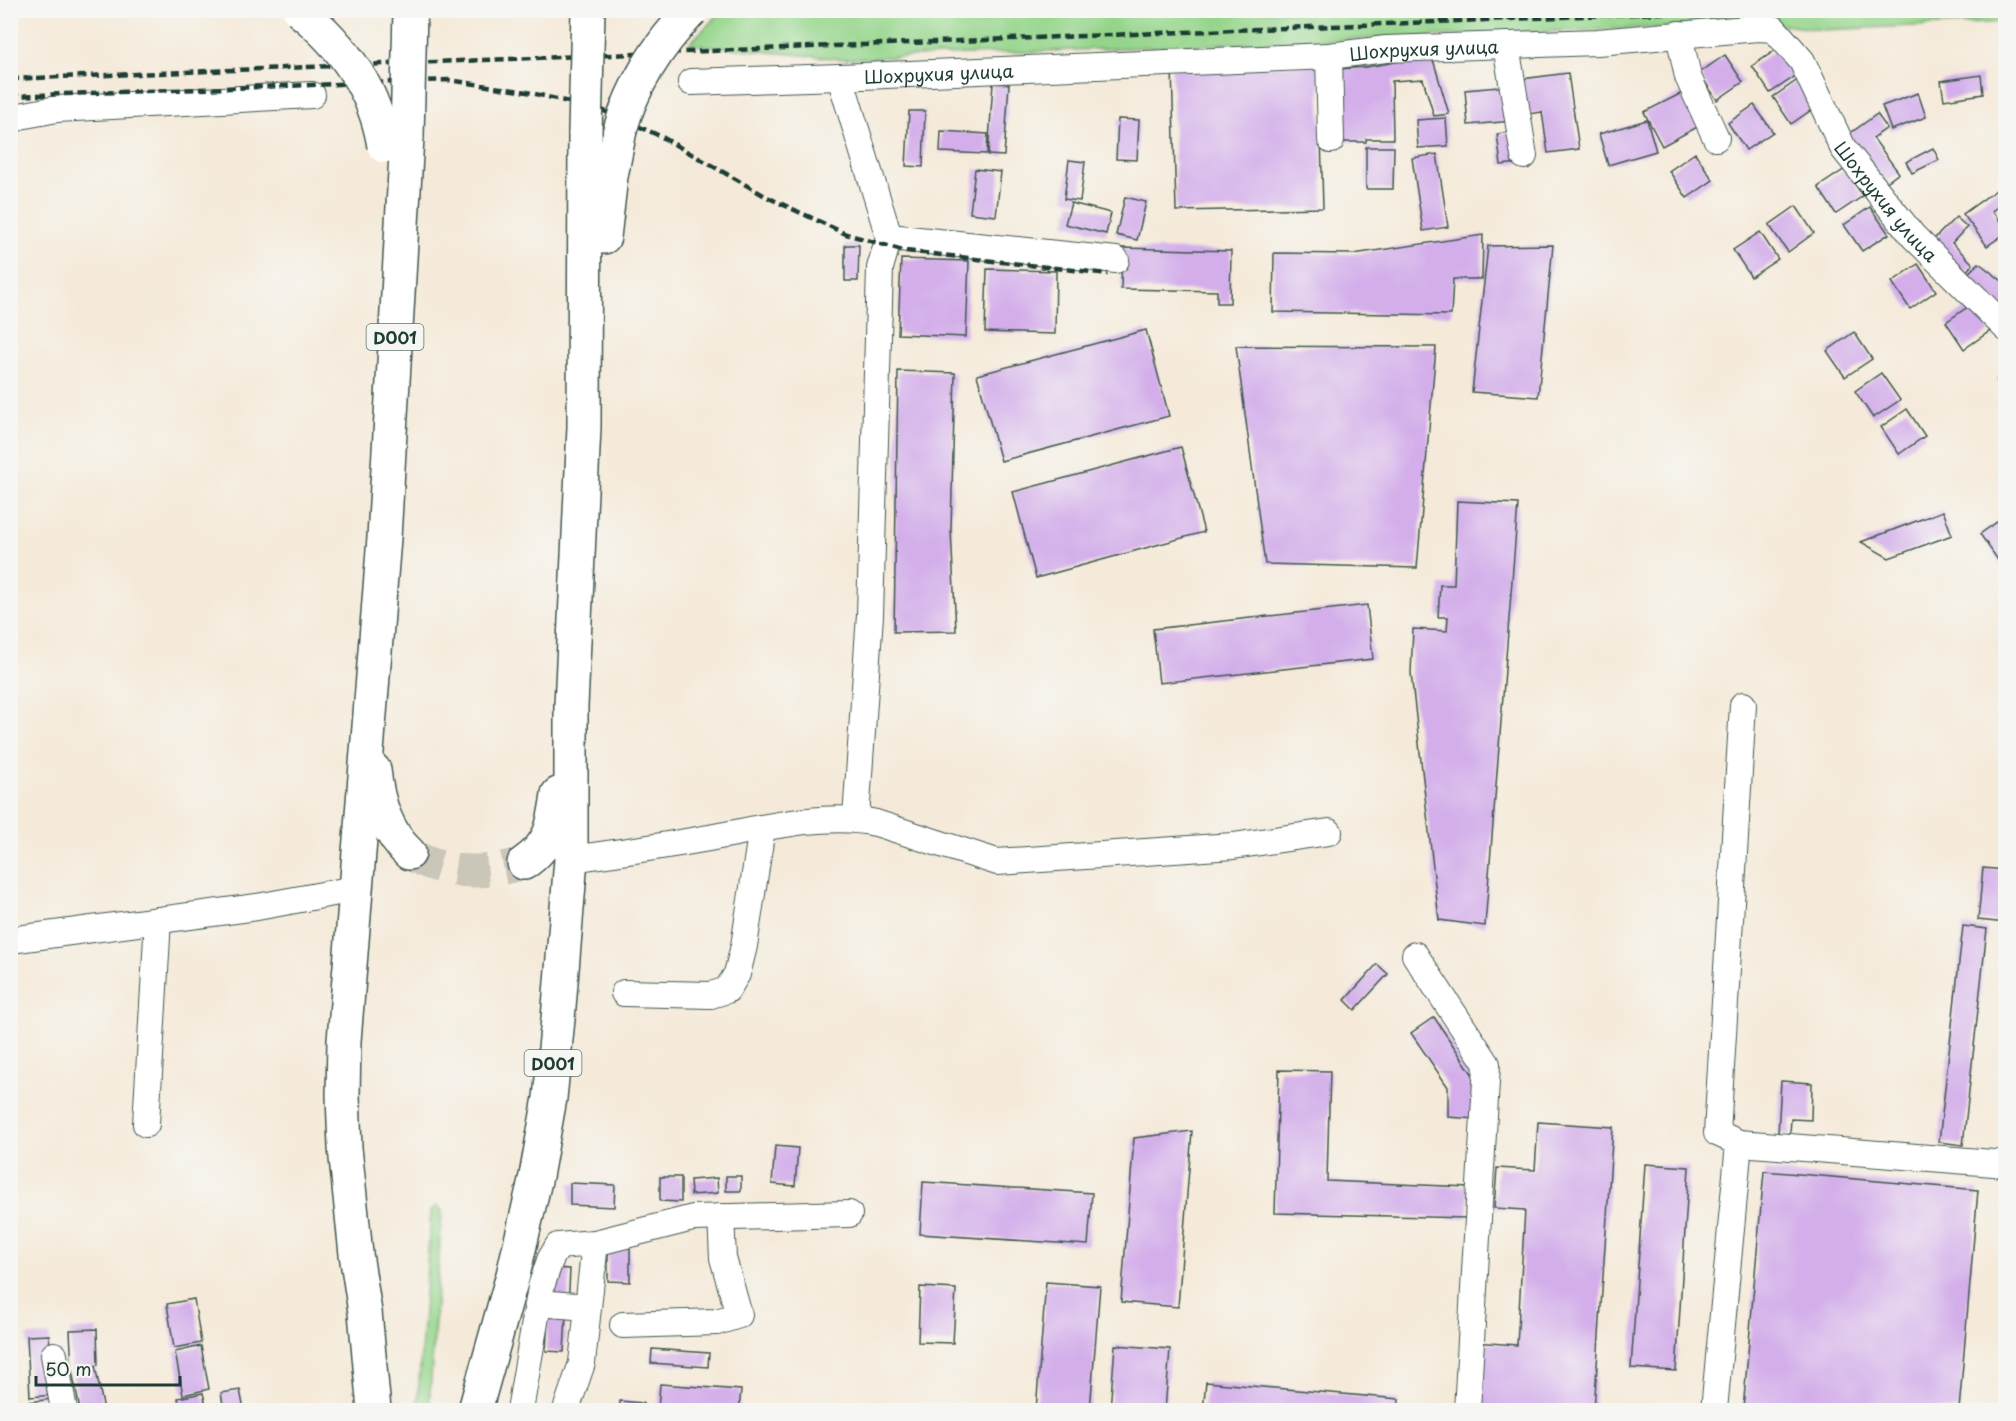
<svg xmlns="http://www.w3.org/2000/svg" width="2016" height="1421" viewBox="0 0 2016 1421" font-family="'Playpen Sans',sans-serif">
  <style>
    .green { fill: #95d58b; stroke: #5a8960; stroke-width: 1.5 }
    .building { fill: #d3aeea }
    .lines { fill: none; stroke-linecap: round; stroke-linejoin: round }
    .highway-tunnel { stroke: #cac7b8; stroke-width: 33; stroke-dasharray: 33 16; stroke-linecap: butt }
    .minor-casing { stroke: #3f574d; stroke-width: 28 }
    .highway-casing { stroke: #3f574d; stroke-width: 36 }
    .minor { stroke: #fff; stroke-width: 26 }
    .highway { stroke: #fff; stroke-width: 33 }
    .rail { stroke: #1f3d34; stroke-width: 4.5; stroke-dasharray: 9 4.5; stroke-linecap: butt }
    .highway-bridge-casing { stroke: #3f574d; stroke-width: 36; stroke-linecap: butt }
    .highway-bridge { stroke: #fff; stroke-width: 33 }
    .labels { text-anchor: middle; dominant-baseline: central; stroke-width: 5; stroke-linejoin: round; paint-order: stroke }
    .shield { fill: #f6f6f2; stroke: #60746d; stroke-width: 1.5 }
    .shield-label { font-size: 16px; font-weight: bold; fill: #1f3d34 }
    .street-label { font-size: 18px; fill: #1f3d34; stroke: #f6f6f2 }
  </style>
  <rect width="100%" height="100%" fill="#f6f6f2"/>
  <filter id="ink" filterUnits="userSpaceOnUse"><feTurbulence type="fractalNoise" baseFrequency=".0167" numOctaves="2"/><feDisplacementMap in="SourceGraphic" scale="12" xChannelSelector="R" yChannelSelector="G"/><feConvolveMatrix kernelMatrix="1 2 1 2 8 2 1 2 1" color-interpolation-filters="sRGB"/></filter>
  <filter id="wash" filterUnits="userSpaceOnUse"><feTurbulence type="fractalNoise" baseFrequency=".008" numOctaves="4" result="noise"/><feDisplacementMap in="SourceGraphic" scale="24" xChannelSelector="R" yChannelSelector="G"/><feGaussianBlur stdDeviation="1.35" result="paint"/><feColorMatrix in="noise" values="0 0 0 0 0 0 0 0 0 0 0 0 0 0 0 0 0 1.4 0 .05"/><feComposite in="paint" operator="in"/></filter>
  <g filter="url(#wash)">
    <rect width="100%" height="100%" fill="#f5ead9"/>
    <g class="green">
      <polygon points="723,10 2006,11 2005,22 1822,30 1768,23 842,59 689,44"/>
      <polygon points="437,1206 442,1211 429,1410 417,1410 431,1210"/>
    </g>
    <g id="blocks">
      <g class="building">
        <polygon points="1779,48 1797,75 1770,93 1752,66"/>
        <polygon points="1725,55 1743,82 1717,100 1699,73"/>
        <polygon points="1432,56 1449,114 1434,116 1423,79 1392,81 1393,139 1366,139 1366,142 1340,142 1340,69 1366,67"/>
        <polygon points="1319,65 1323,208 1176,211 1172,68"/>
        <polygon points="1568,73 1579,149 1548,153 1542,112 1528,114 1522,79"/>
        <polygon points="1981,75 1983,94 1944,100 1941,81"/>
        <polygon points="1799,79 1817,106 1791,124 1773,97"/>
        <polygon points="993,83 1009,84 1004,156 988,155"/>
        <polygon points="1510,86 1513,121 1468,125 1465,90"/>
        <polygon points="1688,90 1705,123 1662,146 1644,112"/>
        <polygon points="1918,93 1926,117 1891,130 1882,106"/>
        <polygon points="1754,105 1773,132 1746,150 1728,123"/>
        <polygon points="909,111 925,111 923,167 906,166"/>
        <polygon points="1877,114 1887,128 1873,138 1899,173 1884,184 1848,135"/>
        <polygon points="1446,118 1448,146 1418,148 1416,120"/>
        <polygon points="1118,119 1139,120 1137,160 1116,159"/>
        <polygon points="1647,120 1656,151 1608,165 1599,134"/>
        <polygon points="941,131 988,134 987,154 940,152"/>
        <polygon points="1515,131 1519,163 1501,165 1497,134"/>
        <polygon points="1366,147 1394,147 1393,189 1366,189"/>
        <polygon points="1933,148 1939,160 1912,173 1906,162"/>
        <polygon points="1695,153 1713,180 1687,198 1669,171"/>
        <polygon points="1437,154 1448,227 1423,231 1412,158"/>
        <polygon points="1069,160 1085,162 1080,201 1064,199"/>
        <polygon points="975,169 1001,172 996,216 970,213"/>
        <polygon points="1845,169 1863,196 1836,214 1818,187"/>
        <polygon points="2003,185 2006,189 2006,201 1992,211 2006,229 2006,233 1987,246 1963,214"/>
        <polygon points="1125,197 1146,202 1137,240 1116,235"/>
        <polygon points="1071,203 1111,213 1106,234 1065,224"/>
        <polygon points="1796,206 1814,233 1788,252 1769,225"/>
        <polygon points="1870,207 1889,234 1862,251 1844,225"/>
        <polygon points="1956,217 1967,227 1952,243 1973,264 1962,276 1929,244"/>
        <polygon points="1760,232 1778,259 1751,277 1733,250"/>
        <polygon points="1483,235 1482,279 1453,279 1451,315 1273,312 1274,253 1353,254"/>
        <polygon points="845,245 859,245 858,281 845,281"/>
        <polygon points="1553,245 1538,397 1472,392 1488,246"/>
        <polygon points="1122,248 1231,251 1230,303 1217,303 1217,291 1121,289"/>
        <polygon points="901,259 969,261 966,337 898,334"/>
        <polygon points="1979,263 2006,284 2006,310 1965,276"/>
        <polygon points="1918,264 1936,291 1910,309 1892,282"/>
        <polygon points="987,269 1056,271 1055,334 985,332"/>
        <polygon points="1972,304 1990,331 1964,349 1946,322"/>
        <polygon points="1146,330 1169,416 1001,461 977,375"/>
        <polygon points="1854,332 1872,359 1845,377 1827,351"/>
        <polygon points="1236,346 1436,347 1417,568 1265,564"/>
        <polygon points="898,371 955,373 951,530 956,631 894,632"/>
        <polygon points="2006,372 2006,389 1997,380"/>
        <polygon points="1881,373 1900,400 1873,418 1855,391"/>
        <polygon points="1907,409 1925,436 1899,454 1881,427"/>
        <polygon points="1181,447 1204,532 1036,578 1013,492"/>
        <polygon points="1457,501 1518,504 1485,926 1439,920 1411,673 1413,629 1447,631 1448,617 1438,617 1440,585 1454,585"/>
        <polygon points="1943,511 1952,535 1889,558 1861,542"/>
        <polygon points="2004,517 2006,519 2006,559 2000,563 1980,534"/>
        <polygon points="1367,605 1373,659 1159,683 1153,629"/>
        <polygon points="1983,868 2006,870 2006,923 1978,920"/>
        <polygon points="1963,926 1987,929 1963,1145 1939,1142"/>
        <polygon points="1377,964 1388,974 1355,1010 1345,1000"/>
        <polygon points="1434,1017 1477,1081 1476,1119 1448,1117 1448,1087 1411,1033"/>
        <polygon points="1279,1070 1330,1071 1327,1181 1469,1187 1467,1218 1275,1213"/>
        <polygon points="1781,1081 1812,1083 1811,1120 1791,1119 1790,1134 1778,1134"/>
        <polygon points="1538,1122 1613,1127 1594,1410 1470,1410 1475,1342 1517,1345 1525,1210 1494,1208 1497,1168 1535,1170"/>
        <polygon points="1192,1131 1178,1307 1121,1302 1134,1138"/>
        <polygon points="775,1146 798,1148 795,1186 772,1184"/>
        <polygon points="1645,1164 1689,1167 1676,1371 1631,1368"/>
        <polygon points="1764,1171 1978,1190 1959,1410 1743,1410"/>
        <rect x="726" y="1176" width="15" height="15"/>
        <polygon points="660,1177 681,1177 681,1202 660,1201"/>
        <polygon points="717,1178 718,1193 691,1195 690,1180"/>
        <polygon points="923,1182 1092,1193 1088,1245 920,1234"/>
        <polygon points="570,1183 615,1185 614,1207 570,1205"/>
        <polygon points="608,1247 630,1248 630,1282 608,1281"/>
        <polygon points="552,1268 570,1269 568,1310 550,1309"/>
        <polygon points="1046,1282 1100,1286 1090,1410 1036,1410"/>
        <polygon points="920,1287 956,1289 953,1343 918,1342"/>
        <polygon points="194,1299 201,1343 174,1348 167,1304"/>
        <polygon points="548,1314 566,1315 564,1352 546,1351"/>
        <polygon points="97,1329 98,1365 95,1366 104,1410 80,1410 72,1371 70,1330"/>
        <polygon points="49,1335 53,1395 30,1397 27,1336"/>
        <polygon points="1115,1345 1170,1349 1165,1410 1110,1410"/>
        <polygon points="201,1346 209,1389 183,1395 175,1352"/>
        <polygon points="652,1349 709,1353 708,1367 651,1363"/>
        <polygon points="1206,1382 1399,1399 1398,1410 1203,1410"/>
        <polygon points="660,1384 741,1390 739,1410 658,1410"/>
        <polygon points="240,1390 244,1410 224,1410 221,1393"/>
        <polygon points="203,1393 207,1410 180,1410 178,1398"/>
        <polygon points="52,1399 53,1410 30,1410 29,1402"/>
        <polygon points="620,1401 643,1403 643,1410 619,1410"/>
      </g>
    </g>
  </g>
  <g filter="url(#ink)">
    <use href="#blocks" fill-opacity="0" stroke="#3f574d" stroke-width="1.5"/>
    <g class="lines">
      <path class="highway-tunnel" d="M409,853C444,875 484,875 524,863"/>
      <g class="minor-casing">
        <g id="minor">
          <polyline points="1679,34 1688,77 1716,138"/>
          <polyline points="1506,45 1524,156"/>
          <polyline points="1329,56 1331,140"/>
          <polyline points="840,77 889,237 880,268 870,615 856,818"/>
          <path id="s1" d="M691,82L840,77L1329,56L1386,49L1598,42L1758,28L1774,29L1802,61L1843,148L1913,236L2006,328"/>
          <polyline points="10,122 20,116 57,109 312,95"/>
          <polyline points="889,237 1116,260"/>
          <polyline points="1743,705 1717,1133 1739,1143 2006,1164"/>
          <path d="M571,859C615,853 659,847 703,839C756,830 824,811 876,823L997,862L1233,846L1329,832"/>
          <polyline points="10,940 257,907 355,889"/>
          <polyline points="1415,955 1487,1064 1467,1410"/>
          <polyline points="624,993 711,995 727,990 737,974 744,946 762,828"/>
          <polyline points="146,1124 158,920"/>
          <polyline points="595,1243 693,1218 849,1214"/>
          <polyline points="539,1303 587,1307"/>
          <polyline points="623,1325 717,1322 739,1315 723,1258 721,1217"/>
          <polyline points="54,1355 64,1410"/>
          <polyline points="520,1410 541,1287 550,1260 558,1246 595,1243 582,1363 566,1410"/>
          <polyline points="1714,1410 1739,1143"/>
        </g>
      </g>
      <g class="highway-casing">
        <g id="highway">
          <polyline points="604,237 611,176 620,130"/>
          <path d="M374,770C377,800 386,832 409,853"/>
          <path d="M524,863C551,845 554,824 558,794"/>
          <polyline points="374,1410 365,1312 356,1254 345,1148 343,1095 344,1041 384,538 407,137"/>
          <polyline points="475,1410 513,1275 536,1176 550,1098 558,1019 571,859 571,706 584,427 585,133"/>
        </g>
      </g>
      <use href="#minor" class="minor"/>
      <use href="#highway" class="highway"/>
      <g class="rail">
        <polyline points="10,79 1734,10"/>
        <polyline points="10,96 449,80 527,92 602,110 660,136 767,197 846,234 906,251 1108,274"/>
      </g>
      <g class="highway-bridge-casing">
        <g id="highway-bridge">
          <path d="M299,10C343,45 375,90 384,146"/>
          <path d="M620,130C633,84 659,44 692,10"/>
          <polyline points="585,133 588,10"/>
          <polyline points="407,137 410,10"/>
        </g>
      </g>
      <use href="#highway-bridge" class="highway-bridge"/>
    </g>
  </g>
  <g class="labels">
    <g class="shield">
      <rect x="366.5" y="324" width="57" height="26" rx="4.5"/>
      <rect x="524.5" y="1050" width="57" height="26" rx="4.5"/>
    </g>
    <g class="shield-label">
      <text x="395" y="337">D001</text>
      <text x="553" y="1063">D001</text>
    </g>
    <g class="street-label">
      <text stroke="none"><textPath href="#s1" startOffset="734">Шохрухия улица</textPath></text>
      <text stroke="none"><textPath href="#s1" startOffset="248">Шохрухия улица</textPath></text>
      <text stroke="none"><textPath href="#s1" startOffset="1292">Шохрухия улица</textPath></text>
    </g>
  </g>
  <rect width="2016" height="1421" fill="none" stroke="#f6f6f2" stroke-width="36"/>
  <path d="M36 1376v9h144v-9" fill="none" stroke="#1f3d34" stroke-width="3"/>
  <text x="45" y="1376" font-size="18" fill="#1f3d34" stroke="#f6f6f2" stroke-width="4.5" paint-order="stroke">50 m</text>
</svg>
